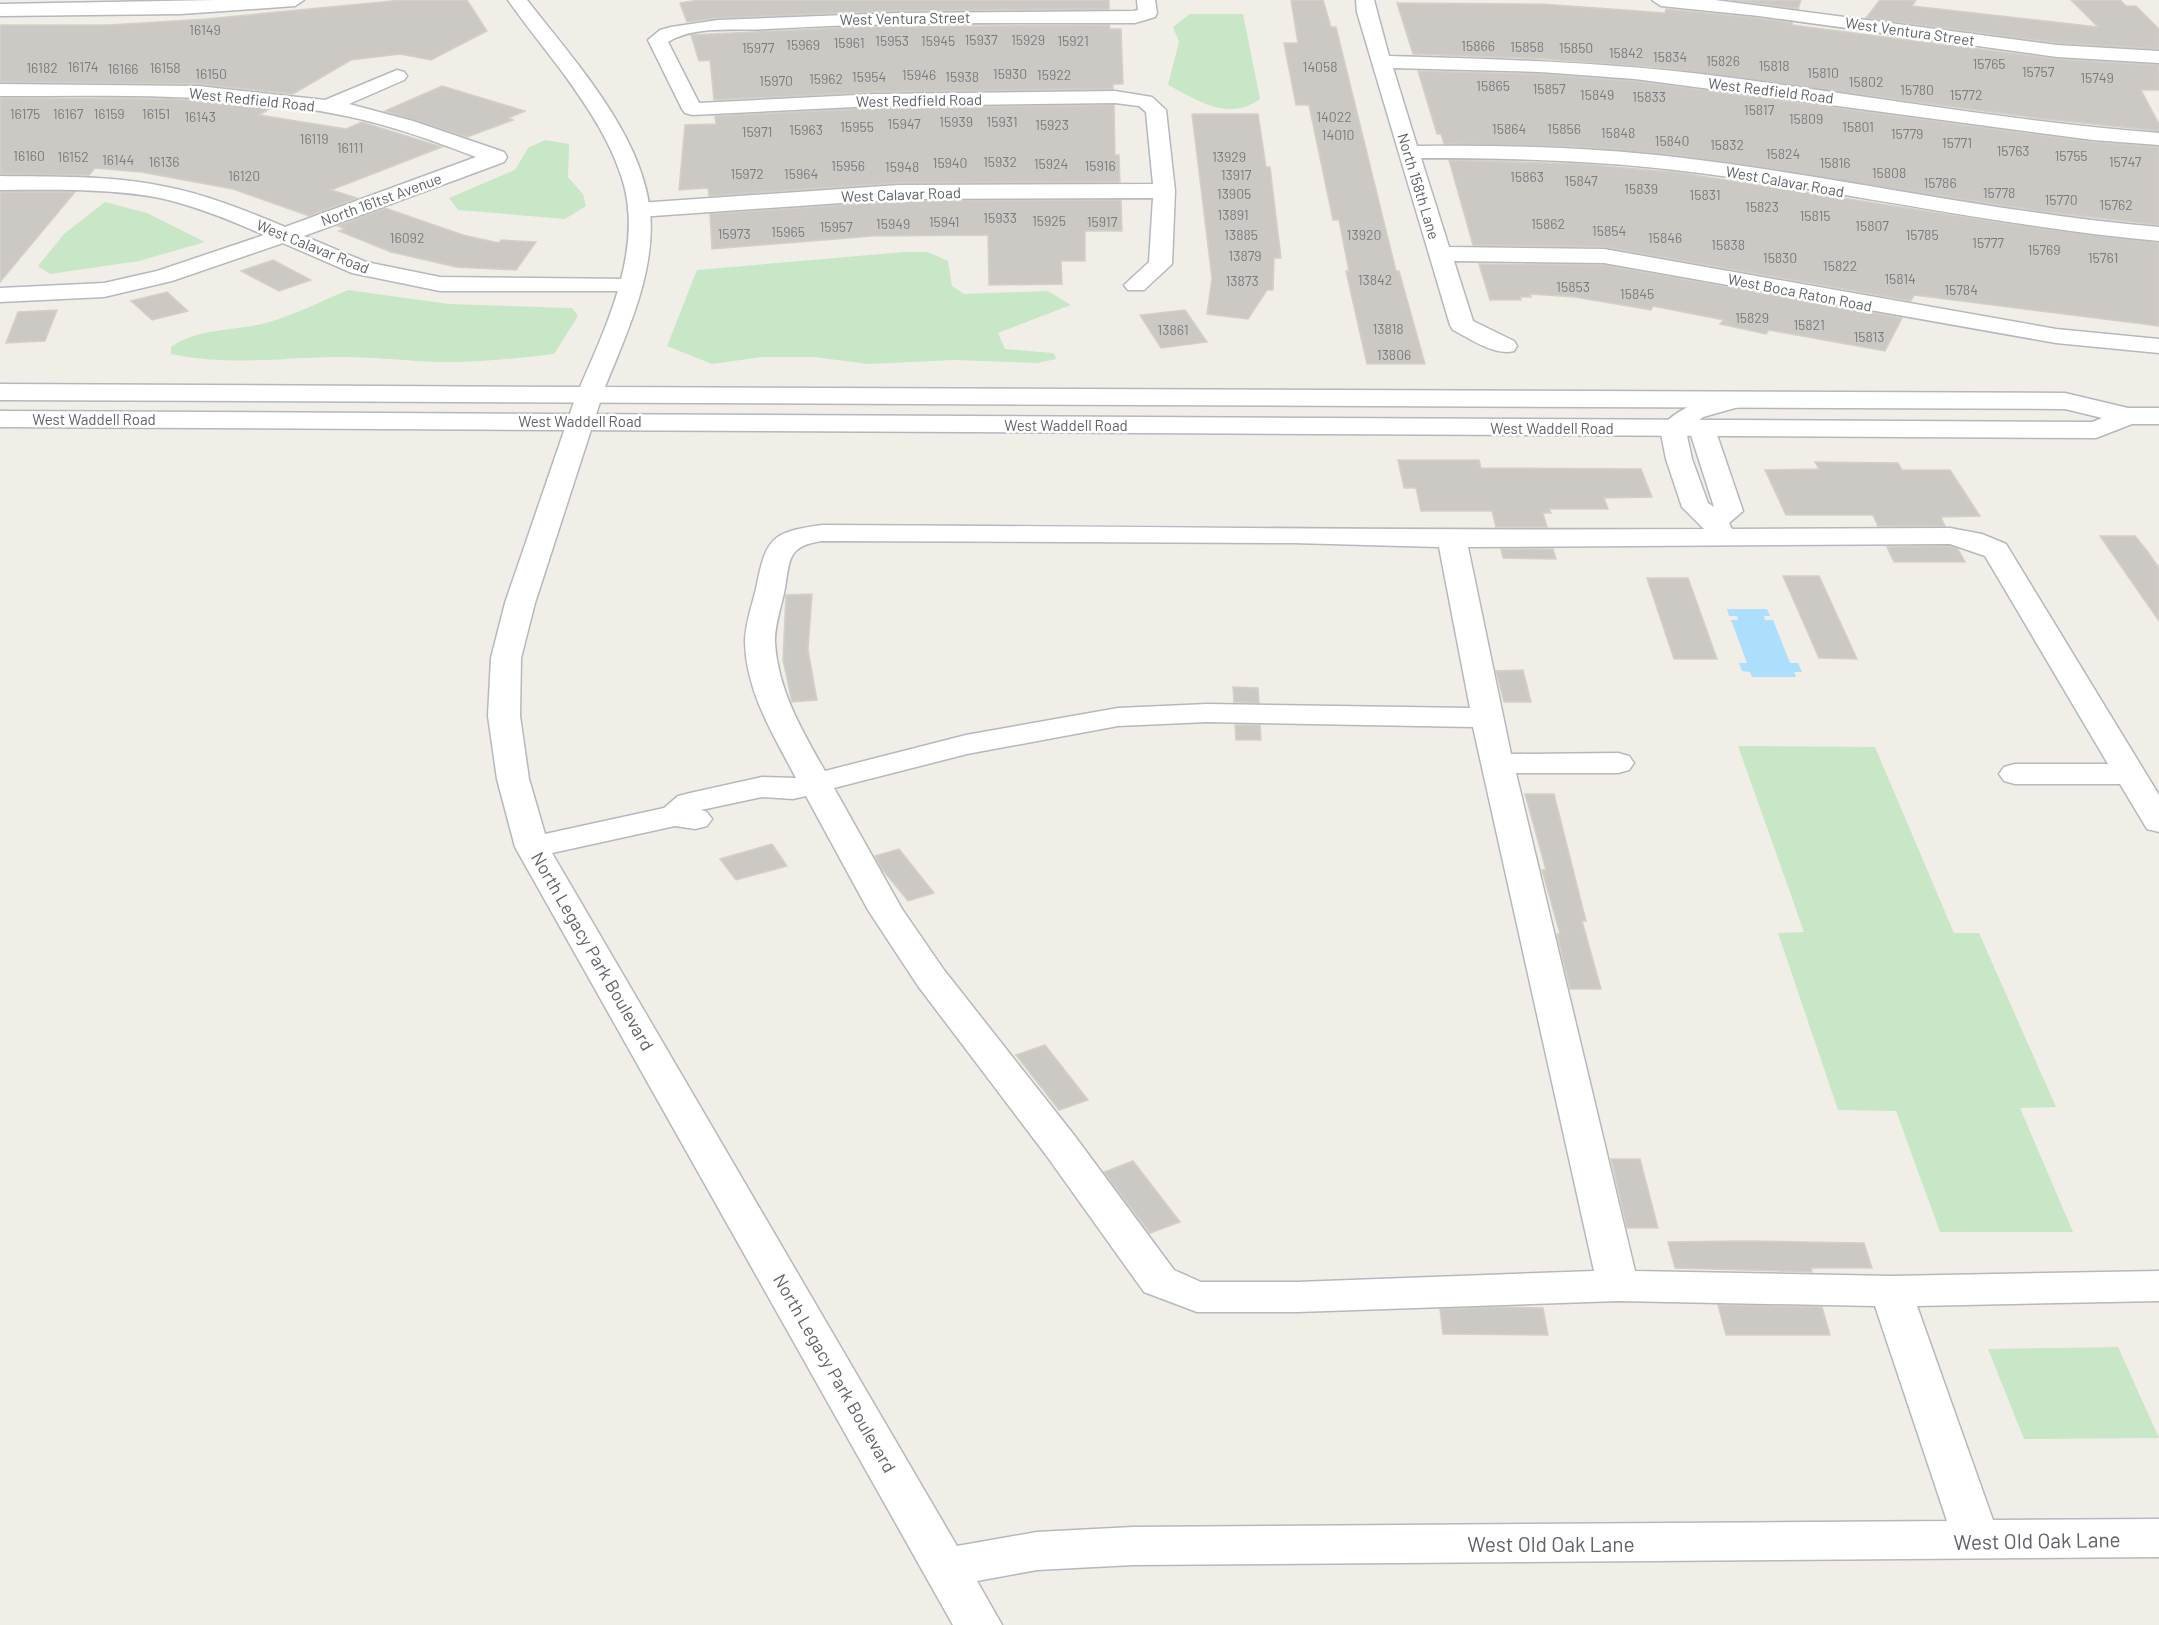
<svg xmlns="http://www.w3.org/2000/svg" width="2159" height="1625" viewBox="0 0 2159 1625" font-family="Barlow,sans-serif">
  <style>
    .green { fill: #c8e7c6 }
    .water { fill: #acdefd }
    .building { fill: #ccc9c5; stroke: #d5d0c6; stroke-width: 1.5 }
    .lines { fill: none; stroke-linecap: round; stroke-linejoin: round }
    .street-casing { stroke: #b5b8bc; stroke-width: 3 }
    .secondary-casing { stroke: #b4b7bc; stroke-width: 3 }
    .street { fill: #fff; fill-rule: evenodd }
    .secondary { fill: #fff; fill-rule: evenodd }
    .labels { text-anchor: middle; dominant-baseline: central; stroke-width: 5; stroke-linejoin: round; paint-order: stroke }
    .far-number-label { font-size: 14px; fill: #7a7c7f }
    .far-street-label { font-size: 15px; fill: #5f6368; stroke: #fff }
    .street-label { font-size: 18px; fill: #5f6368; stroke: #fff }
    .near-street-label { font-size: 21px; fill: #5f6368; stroke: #fff }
  </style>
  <rect width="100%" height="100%" fill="#f1eee8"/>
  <g class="green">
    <path d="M1190,14H1243L1260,99C1227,122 1200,101 1168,85L1179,42L1173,27Z"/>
    <polygon points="545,140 569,144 568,177 583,194 586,206 565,219 458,210 449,198 515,170 528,148"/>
    <polygon points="105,202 147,213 205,242 139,261 50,274 38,266 64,234"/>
    <polygon points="904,252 928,252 948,261 952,286 964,294 1048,291 1071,305 998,333 1005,349 1054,353 1056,359 1037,363 954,360 868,364 814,357 762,357 712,364 667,346 697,270"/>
    <path d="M348,290L449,304L572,308L578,316L554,354C523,358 491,361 459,362C418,363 377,356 335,357C275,358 232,366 171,354V347C197,328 235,331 266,323C295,315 321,301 348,290Z"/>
    <polygon points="1738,746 1875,747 1954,933 1979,933 2056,1107 2020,1108 2073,1232 1940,1232 1896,1111 1838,1110 1778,933 1804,932"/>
    <polygon points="2118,1347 2159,1438 2024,1439 1988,1349"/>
  </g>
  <polygon class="water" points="1727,609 1767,609 1770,616 1764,616 1765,620 1773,620 1790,663 1798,663 1802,672 1794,672 1796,677 1752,677 1750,672 1742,671 1739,663 1747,663 1731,620 1738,620 1737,616 1729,616"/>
  <g class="building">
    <polygon points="402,0 467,0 487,31 431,60 400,54 351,60 293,94 198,84 0,82 0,25 109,25 206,19"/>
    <polygon points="698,0 1109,0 1109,9 898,11 718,18 687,22 680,3"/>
    <polygon points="1291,0 1323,0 1331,27 1336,27 1396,271 1399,271 1425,364 1367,364 1346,271 1349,271 1339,220 1333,220 1309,105 1296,105 1284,43 1298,43"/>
    <polygon points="1732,0 1801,0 1798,9"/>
    <polygon points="1880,0 1916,0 1912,6 2098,27 2071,0 2120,0 2126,6 2136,6 2159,29 2159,49 2057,43 1866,18"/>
    <polygon points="1397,3 1542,4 1665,13 1666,9 1759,18 1792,23 1792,25 2057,59 2159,65 2159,90 2141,90 2159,124 2159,131 2044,119 1662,68 1545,59 1413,54"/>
    <polygon points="1109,25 1110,29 1121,29 1123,84 1113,84 1113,89 876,92 714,100 710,60 699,61 691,35 859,27"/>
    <polygon points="1418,71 1540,74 1635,81 2093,142 2159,147 2159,225 2038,211 1675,155 1579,147 1444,144 1441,134 1437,134"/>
    <polygon points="442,86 525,111 508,118 513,120 467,137 385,111"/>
    <polygon points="0,98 174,99 260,105 273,107 259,115 346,129 362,122 442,147 331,190 357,198 309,216 233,189 141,172 95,168 89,175 0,174"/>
    <polygon points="1114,105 1115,155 1119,155 1120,182 899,183 709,196 708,188 679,190 685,125 716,124 715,116 876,108"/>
    <polygon points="1192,114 1258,114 1266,167 1270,167 1281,258 1274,258 1273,290 1267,290 1248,319 1207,314 1212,278"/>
    <polygon points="1449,160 1580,164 1675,172 2037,228 2159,243 2159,326 1914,295 1911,301 1604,247 1473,245"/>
    <polygon points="0,192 75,192 0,282"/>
    <polygon points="1121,200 1122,231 1085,231 1085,261 1061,261 1062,284 989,285 988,235 873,236 712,249 710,214 899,201"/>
    <polygon points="385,208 463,235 499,243 501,240 536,242 516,270 456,267 391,252 339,231 345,229 338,226"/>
    <polygon points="273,260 311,280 279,291 241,271"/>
    <polygon points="1479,264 1604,265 1902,318 1885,351 1769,330 1766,334 1720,324 1724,320 1653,306 1651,310 1575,297 1530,294 1531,297 1520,297 1521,300 1490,300"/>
    <polygon points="167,292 188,311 152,320 131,301"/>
    <polygon points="57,310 45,341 6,343 18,312"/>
    <polygon points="1185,310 1207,342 1161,348 1140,315"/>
    <polygon points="1398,460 1479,460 1481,468 1641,469 1652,497 1604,498 1608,509 1549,509 1551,513 1543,513 1547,527 1496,527 1492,511 1421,511 1416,488 1404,488"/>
    <polygon points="1815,462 1898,463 1902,470 1950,470 1980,516 1941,517 1945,526 1878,526 1873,515 1786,515 1765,470 1819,469"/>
    <polygon points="2100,536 2135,536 2148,552 2159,568 2159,621"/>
    <polygon points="1950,546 1958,549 1965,562 1894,562 1887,547"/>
    <polygon points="1501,549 1553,549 1556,559 1503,558"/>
    <polygon points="1783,576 1819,576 1857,659 1819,658"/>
    <polygon points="1647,578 1688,578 1717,659 1674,659"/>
    <polygon points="812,594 808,650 817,700 792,702 783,660 786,595"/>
    <polygon points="1523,670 1531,702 1504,702 1496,671"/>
    <polygon points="1233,687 1258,688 1259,703 1234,702"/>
    <polygon points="1235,725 1260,725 1261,740 1236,740"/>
    <polygon points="1525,794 1554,794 1586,921 1582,921 1601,989 1570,989 1557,934 1560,934 1542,870 1546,870"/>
    <polygon points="772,844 787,866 736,880 720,859"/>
    <polygon points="899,849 934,893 908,901 882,869 875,856"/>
    <polygon points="1045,1045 1088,1100 1059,1110 1016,1055"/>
    <polygon points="1611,1159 1640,1159 1658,1228 1627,1228"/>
    <polygon points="1133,1161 1180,1222 1150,1233 1104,1172"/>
    <polygon points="1743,1241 1864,1243 1872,1268 1811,1268 1812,1272 1675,1268 1668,1242"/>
    <polygon points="1718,1305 1822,1307 1830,1335 1726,1335"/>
    <polygon points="1500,1307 1543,1308 1548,1335 1443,1334 1440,1309"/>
  </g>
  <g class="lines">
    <g class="street-casing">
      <g id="street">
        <path d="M1137,0H1155L1157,13L1155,17L1135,23C1012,23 889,22 767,29C736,31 695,25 668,42L699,103L876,94L1115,91L1152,97L1166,110L1175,191L1172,264L1144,290H1128L1124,285L1149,262L1153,198L899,199L639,217L631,215L628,210L631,205L639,203L899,185L1153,184L1146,112L1139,106L1115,103L876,106L692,115L685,113L682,109L648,40L660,30L671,27L718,20L898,13L1134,11L1138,10Z"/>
        <path d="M1356,0H1374L1389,56C1494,59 1597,62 1701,74C1854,93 2005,121 2159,133V145L2093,140L1635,79L1540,72L1393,68L1417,146C1503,145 1590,147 1675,157C1837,176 1996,213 2159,227V241C1996,226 1837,189 1675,170C1591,160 1506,158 1421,158L1449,247L1604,249L2056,329L2159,339V353L2056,343L1604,263L1454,261L1473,321L1514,341L1517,346L1514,351C1494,356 1471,339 1453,330L1450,325L1357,12Z"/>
        <polygon points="1652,0 1715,0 2057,45 2159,51 2159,63 2057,57 1759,16 1661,6"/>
        <path d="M397,70L404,72L407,76L404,80L349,104L413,121L504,152L507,157L504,162L304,236L366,262L440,277L630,279L638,281L642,286L638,291H440L352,273L283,243L172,281L104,297L0,302V288L104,283L157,271L264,235C230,220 196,206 160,198C108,188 53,190 0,190V176C54,177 109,175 162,186C205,194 245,210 285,227L476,157C433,141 391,125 346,116C233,92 115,96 0,96V84L198,86L325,100Z"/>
        <path d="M589,388L598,391L602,396L535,603L521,658L520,716L529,779L545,834L664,808L678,796L690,793L762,777L796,778C774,736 746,692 745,642C745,625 752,605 756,589C766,538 771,532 822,525C1116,526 1410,531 1704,529L1682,507L1666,459L1660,429C1674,409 1718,390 1742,396L1746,401L1742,406L1703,417L1697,422L1711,423L1715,429L1743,511L1729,523L1732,529L1950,528L1982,534L2006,544L2159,795V832L2147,829L2120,784H2015L2004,781L1999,774L2004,767L2015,764H2108L1985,556L1950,544L1468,547L1511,754L1618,753L1629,756L1634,763L1629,770L1618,773H1516L1635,1271L1891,1276L2159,1271V1301L1917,1306L1993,1520L2159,1519V1557L1133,1565L1037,1570L977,1581L1002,1625H953L515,847L497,779L488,716L491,658L505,603L576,396L580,391ZM1689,429L1714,507L1708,503L1692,459L1686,431ZM822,541L1293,543L1439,547L1470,708L1207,704L1118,708L966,735L825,771C802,731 778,690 775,643C774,626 782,605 785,588C790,558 788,546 822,541ZM1207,722L1473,727L1594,1271L1297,1282H1201L1174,1270L1074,1135L944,970L902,909L834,788L967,754L1118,726ZM806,796L868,910L918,986L1046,1155L1144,1292L1197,1312H1297L1618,1301L1875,1306L1947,1521L1133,1527L1037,1532L957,1546L552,853L675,826L695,829L707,826L712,819L707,812L701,810L762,797L793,799Z"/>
      </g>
    </g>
    <g class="secondary-casing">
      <g id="secondary">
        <polygon points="216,0 304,0 295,6 181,14 0,16 0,4"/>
        <path d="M508,0H527C573,59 642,134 650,211C656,271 627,333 605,387L2065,393L2128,408H2159V424H2132L2096,438L0,427V411L2092,422L2102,418L2065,409L0,400V384L580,387C606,327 642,252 624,185C613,145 589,109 566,77C547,51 526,26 508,0Z"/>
      </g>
    </g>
    <use href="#street" class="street"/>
    <use href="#secondary" class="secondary"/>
  </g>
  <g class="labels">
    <g class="far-number-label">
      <text x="205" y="29">16149</text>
      <text x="981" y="39">15937</text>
      <text x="1028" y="39">15929</text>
      <text x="892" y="40">15953</text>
      <text x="938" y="40">15945</text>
      <text x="1073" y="40">15921</text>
      <text x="849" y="42">15961</text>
      <text x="803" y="44">15969</text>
      <text x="1478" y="45">15866</text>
      <text x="1527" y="46">15858</text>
      <text x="758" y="47">15977</text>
      <text x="1576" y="47">15850</text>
      <text x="1626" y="52">15842</text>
      <text x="1670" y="56">15834</text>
      <text x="1723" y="60">15826</text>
      <text x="1989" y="63">15765</text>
      <text x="1774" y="65">15818</text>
      <text x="83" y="66">16174</text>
      <text x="1320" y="66">14058</text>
      <text x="42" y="67">16182</text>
      <text x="165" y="67">16158</text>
      <text x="123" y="68">16166</text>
      <text x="2038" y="71">15757</text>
      <text x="1823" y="72">15810</text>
      <text x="211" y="73">16150</text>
      <text x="1010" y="73">15930</text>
      <text x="919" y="74">15946</text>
      <text x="1054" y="74">15922</text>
      <text x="869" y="76">15954</text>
      <text x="962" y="76">15938</text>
      <text x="2097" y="77">15749</text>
      <text x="826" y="78">15962</text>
      <text x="776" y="80">15970</text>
      <text x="1866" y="81">15802</text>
      <text x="1493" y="85">15865</text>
      <text x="1549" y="88">15857</text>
      <text x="1917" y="89">15780</text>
      <text x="1597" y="94">15849</text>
      <text x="1966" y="94">15772</text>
      <text x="1649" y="96">15833</text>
      <text x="1759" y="109">15817</text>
      <text x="25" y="113">16175</text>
      <text x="68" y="113">16167</text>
      <text x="109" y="113">16159</text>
      <text x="156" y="113">16151</text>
      <text x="200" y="116">16143</text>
      <text x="1334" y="116">14022</text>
      <text x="1806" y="118">15809</text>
      <text x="956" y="121">15939</text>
      <text x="1002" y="121">15931</text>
      <text x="904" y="123">15947</text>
      <text x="1052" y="124">15923</text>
      <text x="857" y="126">15955</text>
      <text x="1858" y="126">15801</text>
      <text x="1509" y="128">15864</text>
      <text x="1564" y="128">15856</text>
      <text x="806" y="129">15963</text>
      <text x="757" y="131">15971</text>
      <text x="1618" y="132">15848</text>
      <text x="1907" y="133">15779</text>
      <text x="1338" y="134">14010</text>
      <text x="314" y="138">16119</text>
      <text x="1672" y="140">15840</text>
      <text x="1957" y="142">15771</text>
      <text x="1727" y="144">15832</text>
      <text x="350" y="147">16111</text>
      <text x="2013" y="150">15763</text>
      <text x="1783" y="153">15824</text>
      <text x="29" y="155">16160</text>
      <text x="2071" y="155">15755</text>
      <text x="73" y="156">16152</text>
      <text x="1229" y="156">13929</text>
      <text x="118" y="159">16144</text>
      <text x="164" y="161">16136</text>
      <text x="1000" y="161">15932</text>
      <text x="2125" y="161">15747</text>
      <text x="950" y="162">15940</text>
      <text x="1835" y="162">15816</text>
      <text x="1051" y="163">15924</text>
      <text x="848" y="165">15956</text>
      <text x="1100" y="165">15916</text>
      <text x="902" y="166">15948</text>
      <text x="1889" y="172">15808</text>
      <text x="747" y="173">15972</text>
      <text x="801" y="173">15964</text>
      <text x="1236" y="174">13917</text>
      <text x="244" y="175">16120</text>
      <text x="1527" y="176">15863</text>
      <text x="1581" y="180">15847</text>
      <text x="1940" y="182">15786</text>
      <text x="1641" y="188">15839</text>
      <text x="1999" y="192">15778</text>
      <text x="1234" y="193">13905</text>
      <text x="1705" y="194">15831</text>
      <text x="2061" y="199">15770</text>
      <text x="2116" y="204">15762</text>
      <text x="1762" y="206">15823</text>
      <text x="1233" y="214">13891</text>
      <text x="1815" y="215">15815</text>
      <text x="1000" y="217">15933</text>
      <text x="1049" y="220">15925</text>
      <text x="944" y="221">15941</text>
      <text x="1102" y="221">15917</text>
      <text x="893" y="223">15949</text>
      <text x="1548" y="223">15862</text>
      <text x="1872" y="225">15807</text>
      <text x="836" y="226">15957</text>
      <text x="1609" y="230">15854</text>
      <text x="788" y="231">15965</text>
      <text x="734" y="233">15973</text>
      <text x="1241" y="234">13885</text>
      <text x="1364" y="234">13920</text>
      <text x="1922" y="234">15785</text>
      <text x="407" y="237">16092</text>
      <text x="1665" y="237">15846</text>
      <text x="1988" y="242">15777</text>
      <text x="1728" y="244">15838</text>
      <text x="2044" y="249">15769</text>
      <text x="1245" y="255">13879</text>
      <text x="1780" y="257">15830</text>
      <text x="2103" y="257">15761</text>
      <text x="1840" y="265">15822</text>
      <text x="1900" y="278">15814</text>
      <text x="1375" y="279">13842</text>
      <text x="1242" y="280">13873</text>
      <text x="1573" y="286">15853</text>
      <text x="1961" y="289">15784</text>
      <text x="1637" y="293">15845</text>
      <text x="1752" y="317">15829</text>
      <text x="1809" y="324">15821</text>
      <text x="1388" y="328">13818</text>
      <text x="1173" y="329">13861</text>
      <text x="1869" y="336">15813</text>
      <text x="1394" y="354">13806</text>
    </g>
    <g class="far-street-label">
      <text transform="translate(905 18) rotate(-1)">West Ventura Street</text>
      <text transform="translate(1910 31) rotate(8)">West Ventura Street</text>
      <text transform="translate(1771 90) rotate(7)">West Redfield Road</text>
      <text transform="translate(252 99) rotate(6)">West Redfield Road</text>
      <text transform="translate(919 100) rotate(-1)">West Redfield Road</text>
      <text transform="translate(1785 181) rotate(10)">West Calavar Road</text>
      <text transform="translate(1419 186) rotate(73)">North 158th Lane</text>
      <text transform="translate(901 194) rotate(-2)">West Calavar Road</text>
      <text transform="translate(381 199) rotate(-20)">North 161tst Avenue</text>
      <text transform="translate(313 246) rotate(22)">West Calavar Road</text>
      <text transform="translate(1800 292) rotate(11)">West Boca Raton Road</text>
      <text x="94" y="419">West Waddell Road</text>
      <text x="580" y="421">West Waddell Road</text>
      <text x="1066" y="425">West Waddell Road</text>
      <text x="1552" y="428">West Waddell Road</text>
    </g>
    <g class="street-label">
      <text transform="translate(593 951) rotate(60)">North Legacy Park Boulevard</text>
      <text transform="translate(835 1373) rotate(60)">North Legacy Park Boulevard</text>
    </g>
    <g class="near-street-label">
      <text transform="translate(2037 1540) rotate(-1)">West Old Oak Lane</text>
      <text x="1551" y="1543">West Old Oak Lane</text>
    </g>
  </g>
</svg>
